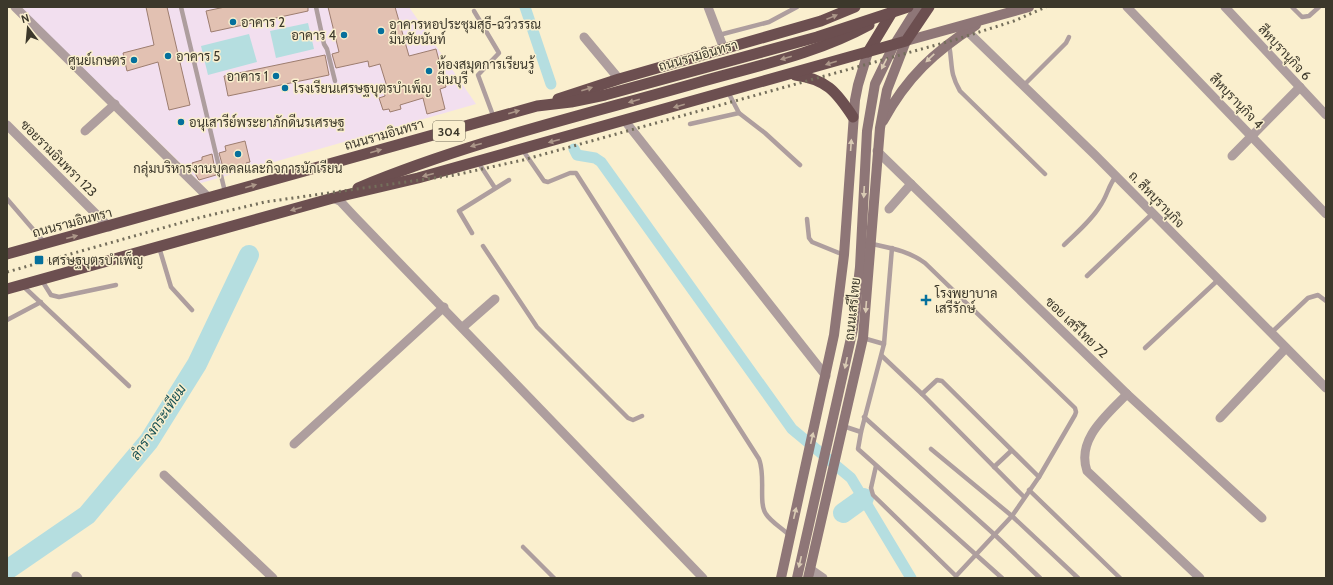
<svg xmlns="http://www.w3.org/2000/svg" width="1333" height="585" viewBox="0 0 1333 585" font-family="Cabin,Sarabun,sans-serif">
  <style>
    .education { fill: #f2dfef }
    .water { fill: #b5dee0 }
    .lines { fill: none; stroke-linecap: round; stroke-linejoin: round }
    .canal { stroke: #b5dee0; stroke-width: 11 }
    .river { stroke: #b5dee0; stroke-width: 20 }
    .building { fill: #e2c1b2; stroke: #9d7d6f }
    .service { stroke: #ae9e9e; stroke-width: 4.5 }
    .minor { stroke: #ae9e9e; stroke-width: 9 }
    .secondary { stroke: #8e7677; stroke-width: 10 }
    .trunk { stroke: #6c4f50; stroke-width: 11 }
    .rail { stroke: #746e5b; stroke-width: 3; stroke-dasharray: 2 4; stroke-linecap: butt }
    .oneway { fill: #ac9789 }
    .oneway2 { fill: #dacbb4 }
    .poi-dot { fill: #05709c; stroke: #faefce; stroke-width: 1.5 }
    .labels { text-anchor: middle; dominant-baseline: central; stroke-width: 3; stroke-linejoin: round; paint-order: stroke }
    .shield { fill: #faefce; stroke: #756f5c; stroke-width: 1 }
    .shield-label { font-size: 12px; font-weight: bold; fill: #3c382b }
    .poi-label { font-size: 13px; fill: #3c382b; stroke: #faefce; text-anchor: start }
    .street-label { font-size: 13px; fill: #3c382b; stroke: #faefce }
    .water-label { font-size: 14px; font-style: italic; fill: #175154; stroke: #faefce }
  </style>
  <rect width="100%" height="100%" fill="#faefce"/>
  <polygon class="education" points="20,7 409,7 476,104 201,183"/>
  <g class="water">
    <polygon points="308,23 314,49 276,58 270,31"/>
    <polygon points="249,34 257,62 208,75 201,46"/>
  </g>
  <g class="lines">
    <g class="canal">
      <polyline points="525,7 551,84"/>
      <polyline points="574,149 577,155 595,158 601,162 792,429 851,478 911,578"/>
    </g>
    <g class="river">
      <polyline points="843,513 864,498"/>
      <polyline points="7,570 87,515 149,441 197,364 249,255"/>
    </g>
  </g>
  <g class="building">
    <polygon points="146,7 167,7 190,105 169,110 158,62 127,71 123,53 154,45"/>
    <polygon points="225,7 308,7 308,11 211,32 206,11"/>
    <polygon points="328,7 395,7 409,56 436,49 446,87 440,89 445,109 427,114 423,98 400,105 401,109 390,112 389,109 383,110 379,98 385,96 384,91 388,90 380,64 369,67 368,61 336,68 332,54 339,52"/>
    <polygon points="325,55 329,75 228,96 224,76"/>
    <polygon points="245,141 250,162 246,163 246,166 224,171 219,153 226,151 225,146"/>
    <polygon points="212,154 216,175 199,180 196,175 192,163 202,160 202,157"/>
  </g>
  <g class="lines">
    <g class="service">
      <polyline points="181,7 225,192"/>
      <polyline points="316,7 324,44 327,49 335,81"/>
      <polyline points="1292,7 1302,17 1309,16 1319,7"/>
      <polyline points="474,11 499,53 478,75 494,118"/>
      <polyline points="719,35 769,22 797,7"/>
      <path d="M949,45C953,65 949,72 960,91L1045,174"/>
      <polyline points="1024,85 1066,43 1069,37"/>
      <polyline points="728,92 739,113 765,133 800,165"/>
      <polyline points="690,124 739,113"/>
      <path d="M522,149L544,181L548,182L570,173H576L759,459C766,476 758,503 766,514C771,522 782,528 789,535"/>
      <polyline points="478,162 495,188"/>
      <polyline points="7,199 44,242"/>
      <polyline points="807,219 809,238 812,242 844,255"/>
      <polyline points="472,233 459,211 509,180"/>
      <path d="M872,244C890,248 909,251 925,263L1075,408L1076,412L1075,415L1039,477L942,381L937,380L922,394L1024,497"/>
      <path d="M1064,245C1076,233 1091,221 1100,206C1107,197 1108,186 1116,176"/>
      <polyline points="483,246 537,327 628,418 633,420 642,416"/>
      <polyline points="159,247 171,287 192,310"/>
      <polyline points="892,248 884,344 861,432 858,449 1002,578"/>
      <polyline points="1087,276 1152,214"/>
      <polyline points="41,279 51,295 59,297 116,285"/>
      <polyline points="23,286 129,386"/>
      <polyline points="7,320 41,302"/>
      <polyline points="1271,333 1308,298 1318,295 1326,301"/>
      <polyline points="863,338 884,344"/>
      <polyline points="1145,348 1218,280"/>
      <polyline points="882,356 922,394"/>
      <polyline points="864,417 995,535 1040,578"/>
      <polyline points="843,426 861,432"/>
      <polyline points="931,449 1012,516 1078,578"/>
      <polyline points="876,466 871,488 873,495 956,576 1012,516 1039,477"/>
      <polyline points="994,467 1011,451"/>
      <polyline points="1029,490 1120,578"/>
      <polyline points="523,547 554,578"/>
    </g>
    <g class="minor">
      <polyline points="15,7 209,198"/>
      <polyline points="708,7 724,49"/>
      <polyline points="1127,7 1326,214"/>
      <polyline points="1225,7 1326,115"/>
      <polyline points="967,31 1095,155 1326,388"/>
      <polyline points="584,37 619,79"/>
      <polyline points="625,121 826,376"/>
      <polyline points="7,125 109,227"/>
      <polyline points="85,131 115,104"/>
      <polyline points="877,151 1127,394 1262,518"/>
      <polyline points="1232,156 1300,87"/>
      <polyline points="333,198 340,201 354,216 703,578"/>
      <polyline points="889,209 911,184"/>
      <polyline points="463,327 495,299"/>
      <path d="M1127,394C1107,415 1076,439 1087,471L1200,578"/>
      <polyline points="1220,418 1286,348"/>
      <polyline points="294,444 444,307"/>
      <polyline points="164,475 273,578"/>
      <polyline points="810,569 823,578"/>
      <polyline points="76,576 78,578"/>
    </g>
    <g class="secondary">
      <path d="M883,121C907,77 934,52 976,25"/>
      <polyline points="781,578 834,335 844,255 855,100 858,85 868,52"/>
      <polyline points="797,578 853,329 860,267 867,131 875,84 893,47 918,7"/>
      <polyline points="808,578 863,338 880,128 887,90 906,41 1029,7"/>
    </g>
    <g class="trunk">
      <polyline points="868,52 894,9"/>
      <path d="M795,75C826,79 836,91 853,117"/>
      <polyline points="558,99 619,79 821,21 855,7"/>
      <path d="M358,188C468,142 585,115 700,82C756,66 816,54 869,25"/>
      <polyline points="7,254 537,106 571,102 605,95 817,37 908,7"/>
      <polyline points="7,289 333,198 418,178 906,41 929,7"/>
    </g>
    <polyline class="rail" points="7,272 198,218 265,202 455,175 523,160 954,40 1014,21 1046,7"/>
  </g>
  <defs><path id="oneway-solid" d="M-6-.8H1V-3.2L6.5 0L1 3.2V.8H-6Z"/></defs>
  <g class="oneway">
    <use href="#oneway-solid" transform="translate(832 17) rotate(-22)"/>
    <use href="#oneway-solid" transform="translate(786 58) rotate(164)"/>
    <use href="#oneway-solid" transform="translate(831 63) rotate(163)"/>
    <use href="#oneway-solid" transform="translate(587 89) rotate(-18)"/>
    <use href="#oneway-solid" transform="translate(634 101) rotate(164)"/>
    <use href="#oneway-solid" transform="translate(679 106) rotate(164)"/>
    <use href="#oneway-solid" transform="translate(514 112) rotate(-16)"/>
    <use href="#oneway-solid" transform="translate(554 141) rotate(165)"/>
    <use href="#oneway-solid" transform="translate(476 145) rotate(165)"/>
    <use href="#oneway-solid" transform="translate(376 151) rotate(-16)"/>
    <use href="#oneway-solid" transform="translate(428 175) rotate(165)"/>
    <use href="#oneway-solid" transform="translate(251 186) rotate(-16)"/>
    <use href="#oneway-solid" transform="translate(296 209) rotate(164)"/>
    <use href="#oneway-solid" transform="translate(72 237) rotate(-15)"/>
  </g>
  <g class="oneway2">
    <use href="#oneway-solid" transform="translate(930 58) rotate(136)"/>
    <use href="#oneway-solid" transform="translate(884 64) rotate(117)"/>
    <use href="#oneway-solid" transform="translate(851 145) rotate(-86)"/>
    <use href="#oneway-solid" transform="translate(864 192) rotate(93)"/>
    <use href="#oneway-solid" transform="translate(866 307) rotate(94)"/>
    <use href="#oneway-solid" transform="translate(846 363) rotate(102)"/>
    <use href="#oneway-solid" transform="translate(812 438) rotate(-77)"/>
    <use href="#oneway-solid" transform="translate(795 513) rotate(-77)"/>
    <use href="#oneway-solid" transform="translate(800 562) rotate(103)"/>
  </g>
  <g class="poi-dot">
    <circle cx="233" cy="22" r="4"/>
    <circle cx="381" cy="31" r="4"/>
    <circle cx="344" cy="35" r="4"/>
    <circle cx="168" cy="56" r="4"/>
    <circle cx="134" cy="60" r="4"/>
    <circle cx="429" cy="71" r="4"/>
    <circle cx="276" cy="76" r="4"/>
    <circle cx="285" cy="88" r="4"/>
    <circle cx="181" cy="122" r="4"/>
    <circle cx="238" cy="154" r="4"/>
    <rect x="34" y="255" width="10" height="10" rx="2"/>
    <path d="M924 294h4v4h4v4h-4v4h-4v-4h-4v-4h4z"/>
  </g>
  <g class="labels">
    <rect class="shield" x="433" y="121" width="32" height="20" rx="3"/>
    <g class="shield-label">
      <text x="449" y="131">304</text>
    </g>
    <g class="poi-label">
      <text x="241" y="22">อาคาร 2</text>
      <text x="389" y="24">อาคารหอประชุมสุธี-ฉวีวรรณ<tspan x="389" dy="15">มีนชัยนันท์</tspan></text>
      <text x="336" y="35" text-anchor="end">อาคาร 4</text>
      <text x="176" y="56">อาคาร 5</text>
      <text x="126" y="60" text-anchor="end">ศูนย์เกษตร</text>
      <text x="437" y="64">ห้องสมุดการเรียนรู้<tspan x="437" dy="15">มีนบุรี</tspan></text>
      <text x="268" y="76" text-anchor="end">อาคาร 1</text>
      <text x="293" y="88">โรงเรียนเศรษฐบุตรบำเพ็ญ</text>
      <text x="189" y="122">อนุเสารีย์พระยาภักดีนรเศรษฐ</text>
      <text x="238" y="168" text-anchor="middle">กลุ่มบริหารงานบุคคลและกิจการนักเรียน</text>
      <text x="48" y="260">เศรษฐบุตรบำเพ็ญ</text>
      <text x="935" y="293">โรงพยาบาล<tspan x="935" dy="15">เสรีรักษ์</tspan></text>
    </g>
    <g class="street-label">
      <text transform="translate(1285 52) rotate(47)">สีหบุรานุกิจ 6</text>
      <text transform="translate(698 55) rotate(-16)">ถนนรามอินทรา</text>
      <text transform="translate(1237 101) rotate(46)">สีหบุรานุกิจ 4</text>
      <text transform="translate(384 134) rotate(-16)">ถนนรามอินทรา</text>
      <text transform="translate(59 158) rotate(45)">ซอยรามอินทรา 123</text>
      <text transform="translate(1157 199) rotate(46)">ถ. สีหบุรานุกิจ</text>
      <text transform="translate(72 222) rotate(-15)">ถนนรามอินทรา</text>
      <text transform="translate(852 309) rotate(-84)">ถนนเสรีไทย</text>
      <text transform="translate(1077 327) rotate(44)">ซอย เสรีไทย 72</text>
    </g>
    <g class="water-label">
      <text transform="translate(158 422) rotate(-56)">ลำรางกระเทียม</text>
    </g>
  </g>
  <rect width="1333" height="585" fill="none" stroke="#3c382b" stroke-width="16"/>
  <g transform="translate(28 28) rotate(344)" stroke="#faefce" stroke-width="3" paint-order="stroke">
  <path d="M0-3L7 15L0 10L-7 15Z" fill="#3c382b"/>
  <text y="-6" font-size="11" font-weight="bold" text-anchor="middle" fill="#3c382b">N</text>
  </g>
</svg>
